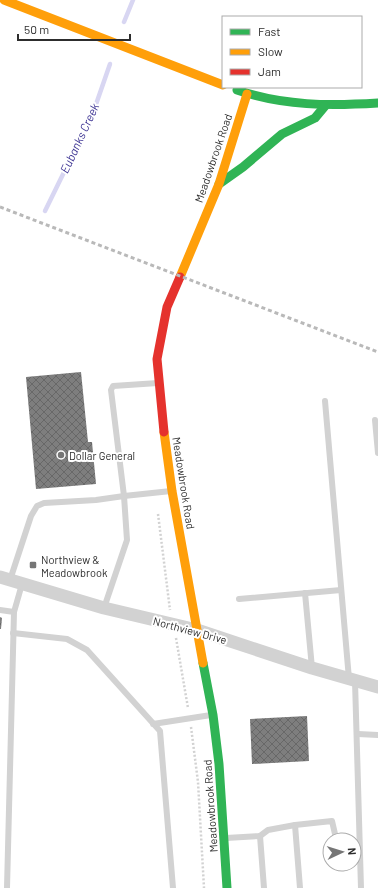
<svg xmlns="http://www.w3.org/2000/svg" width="378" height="888" viewBox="0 0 378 888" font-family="Barlow,sans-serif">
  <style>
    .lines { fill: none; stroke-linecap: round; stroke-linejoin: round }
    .stream { stroke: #d8d6f2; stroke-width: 4.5 }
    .building { fill: url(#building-cross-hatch) }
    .path { stroke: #d2d2d2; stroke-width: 2.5; stroke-dasharray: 2 2; stroke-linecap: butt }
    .lane { stroke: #d2d2d2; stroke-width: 6 }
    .street { stroke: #d2d2d2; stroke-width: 13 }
    .fast { stroke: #30b455; stroke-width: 9 }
    .slow { stroke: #ff9f0a; stroke-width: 9 }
    .jam { stroke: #e5322d; stroke-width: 9 }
    .rail { stroke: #b9b9b9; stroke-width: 3; stroke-dasharray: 4 3; stroke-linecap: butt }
    .poi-dot { fill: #767676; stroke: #fff; stroke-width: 1.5 }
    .labels { text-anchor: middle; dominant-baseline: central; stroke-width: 4; stroke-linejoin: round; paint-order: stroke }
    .street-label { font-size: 11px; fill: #2d2d2d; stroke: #fff }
    .poi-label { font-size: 11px; fill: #2d2d2d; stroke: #fff; text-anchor: start }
    .water-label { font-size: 12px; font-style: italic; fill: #3f3694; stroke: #fff }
  </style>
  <defs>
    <pattern id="building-cross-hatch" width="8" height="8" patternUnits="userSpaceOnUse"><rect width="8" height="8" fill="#7e7e7e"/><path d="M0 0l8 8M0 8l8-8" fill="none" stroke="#686868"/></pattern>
  </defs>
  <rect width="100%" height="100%" fill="#fff"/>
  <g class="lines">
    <g class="stream">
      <polyline points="124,22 133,0"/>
      <polyline points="45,211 93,113 110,64"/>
    </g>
  </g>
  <g class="building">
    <polygon points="81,372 88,442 92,442 96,484 36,489 26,377"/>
    <polygon points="0,617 2,618 1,629 0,629"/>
    <polygon points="307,716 309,761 252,764 250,719"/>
  </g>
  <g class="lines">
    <g class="path">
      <polyline points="158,514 170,610"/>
      <polyline points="176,638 188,708"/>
      <polyline points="191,727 198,782 204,888"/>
    </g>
    <g class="lane">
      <polyline points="158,383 113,386 111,390 124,496 171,491"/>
      <polyline points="325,401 349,679"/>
      <polyline points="375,420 378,453"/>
      <polyline points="10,580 31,516 37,506 44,503 96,500 124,496 127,540 104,608"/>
      <polyline points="305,593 312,668"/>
      <polyline points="239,599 341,590"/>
      <polyline points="0,610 14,612 7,888"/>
      <polyline points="14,612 22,584"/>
      <polyline points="13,633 67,639 87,650 160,731 173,888"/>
      <polyline points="355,681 361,888"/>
      <polyline points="153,724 211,715"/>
      <polyline points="358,734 378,735"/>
      <polyline points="295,825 300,888"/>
      <polyline points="260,836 264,888"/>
      <polyline points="226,838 260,836 268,830 295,825 332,821 335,834"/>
    </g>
    <polyline class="street" points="0,577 104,608 197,630 312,668 378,687"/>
    <g class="fast">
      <path d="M237,90C283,106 330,106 378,103"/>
      <polyline points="219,184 243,167 282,134 315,118 325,106"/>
      <polyline points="203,663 213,715 219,764 227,888"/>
    </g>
    <g class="slow">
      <polyline points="4,0 223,85"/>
      <polyline points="180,277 219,184 247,94"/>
      <polyline points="164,432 172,491 203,663"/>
    </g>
    <polyline class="jam" points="164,432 157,359 167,307 180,277"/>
    <polyline class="rail" points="0,207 378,352"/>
  </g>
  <g class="poi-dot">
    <circle cx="61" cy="455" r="4"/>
    <rect x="29" y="561" width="8" height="8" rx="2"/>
  </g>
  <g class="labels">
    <g class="street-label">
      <text transform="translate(213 158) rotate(-71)">Meadowbrook Road</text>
      <text transform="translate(184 483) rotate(81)">Meadowbrook Road</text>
      <text transform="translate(190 630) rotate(15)">Northview Drive</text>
      <text transform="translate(210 806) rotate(-94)">Meadowbrook Road</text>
    </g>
    <g class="poi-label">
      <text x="69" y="455">Dollar General</text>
      <text x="41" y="559">Northview &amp;<tspan x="41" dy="13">Meadowbrook</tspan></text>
    </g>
    <g class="water-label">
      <text transform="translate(79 138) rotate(-65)">Eubanks Creek</text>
    </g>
  </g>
  <rect x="222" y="16" width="140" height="72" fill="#ffffff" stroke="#ababab"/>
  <rect x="230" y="29" width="20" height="6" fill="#30b455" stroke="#ababab"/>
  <text x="258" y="36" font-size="12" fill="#2d2d2d">Fast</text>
  <rect x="230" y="49" width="20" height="6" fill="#ff9f0a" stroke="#ababab"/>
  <text x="258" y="56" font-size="12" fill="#2d2d2d">Slow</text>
  <rect x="230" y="69" width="20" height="6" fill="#e5322d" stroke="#ababab"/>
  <text x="258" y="76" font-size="12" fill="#2d2d2d">Jam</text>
  <g transform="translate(342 852) rotate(86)"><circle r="19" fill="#ffffff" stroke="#ababab"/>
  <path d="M0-3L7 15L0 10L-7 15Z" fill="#767676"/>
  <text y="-6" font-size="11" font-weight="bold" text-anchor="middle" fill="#2d2d2d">N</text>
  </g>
  <path d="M18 34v6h112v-6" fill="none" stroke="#2d2d2d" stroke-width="2"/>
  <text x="24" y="34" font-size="12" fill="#2d2d2d" stroke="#ffffff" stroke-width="3" paint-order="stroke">50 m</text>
</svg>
